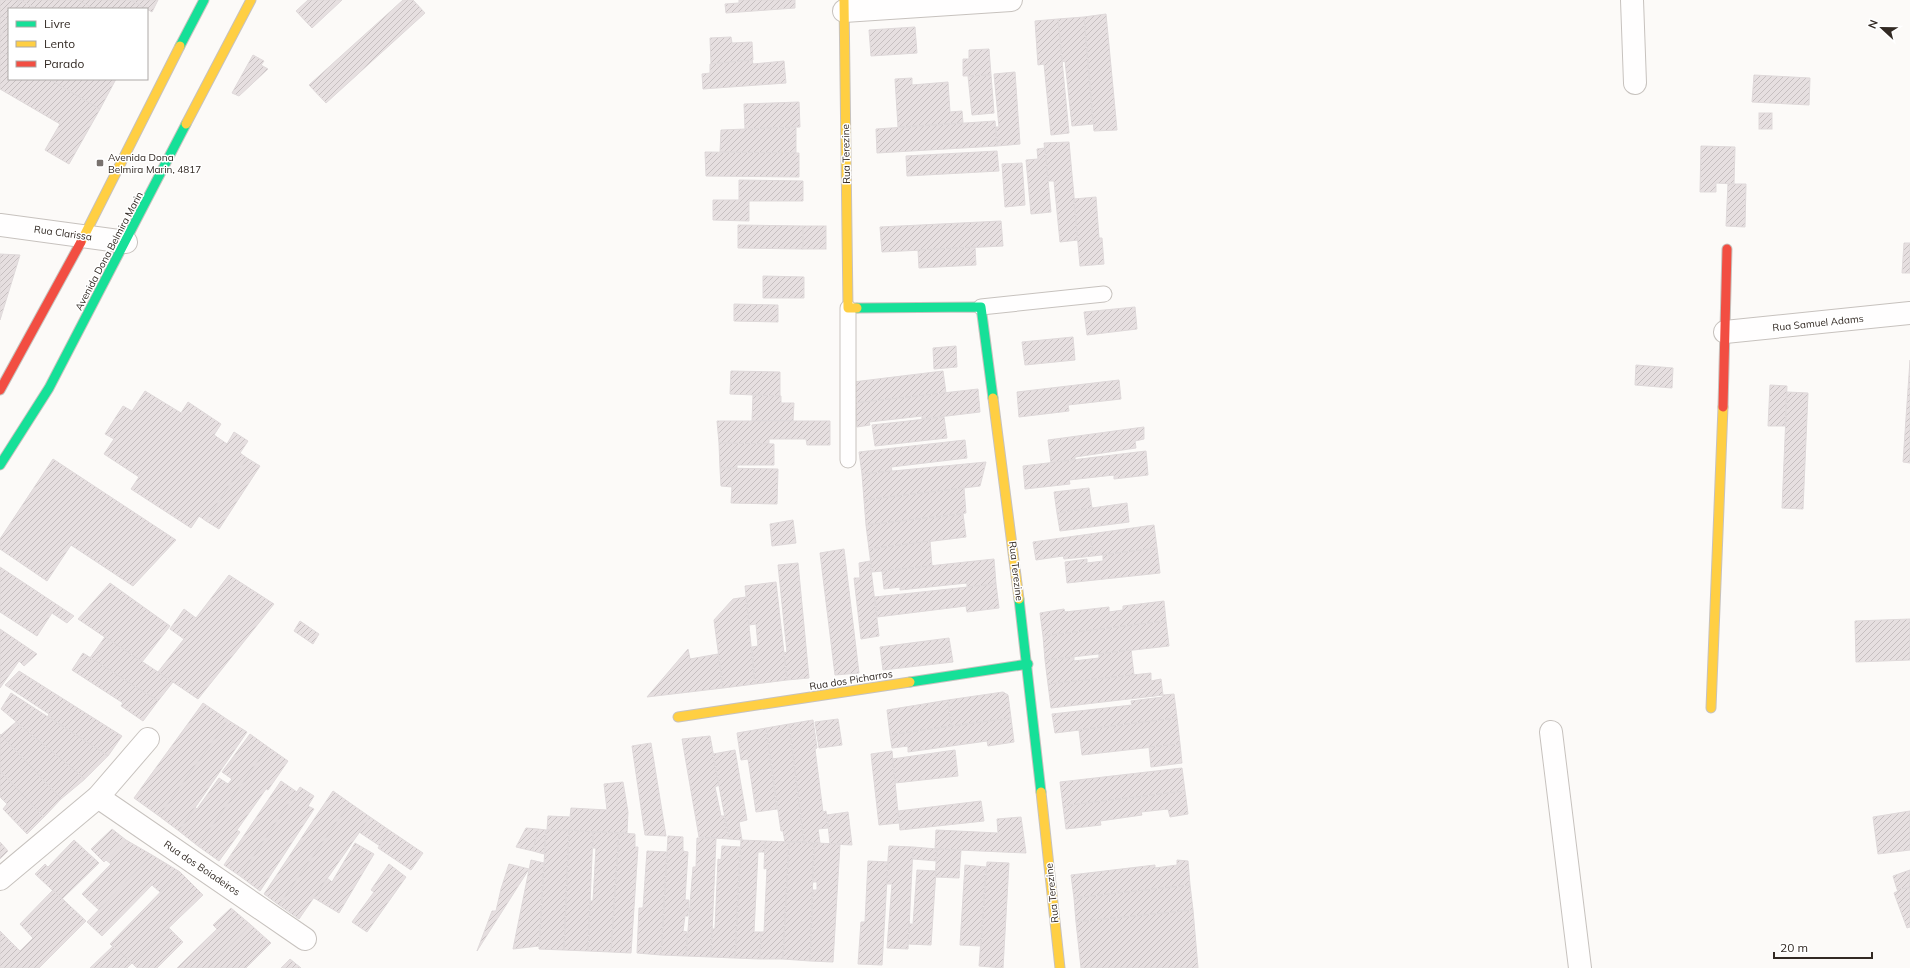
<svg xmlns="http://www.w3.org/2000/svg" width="1910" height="968" viewBox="0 0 1910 968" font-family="Mulish,sans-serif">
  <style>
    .building { fill: url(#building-hatch); stroke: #dfd9da }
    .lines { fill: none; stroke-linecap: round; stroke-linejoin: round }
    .lane-casing { stroke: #c7c2be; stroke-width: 17 }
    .street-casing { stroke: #c7c2be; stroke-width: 24 }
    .fast-casing { stroke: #c7c2be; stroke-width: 11 }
    .slow-casing { stroke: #c7c2be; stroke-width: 11 }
    .jam-casing { stroke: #c7c2be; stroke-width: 11 }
    .lane { stroke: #fffefe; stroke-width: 15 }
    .street { stroke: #fffefe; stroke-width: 22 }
    .fast { stroke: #16e098; stroke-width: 9 }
    .slow { stroke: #ffcf43; stroke-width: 9 }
    .jam { stroke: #f24e42; stroke-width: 9 }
    .poi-dot { fill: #79726e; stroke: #fff; stroke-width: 1.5 }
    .labels { text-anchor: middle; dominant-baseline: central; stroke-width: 3; stroke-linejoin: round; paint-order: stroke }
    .street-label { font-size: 10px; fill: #322923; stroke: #fff }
    .poi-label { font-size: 10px; fill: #322923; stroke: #fff; text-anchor: start }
  </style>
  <defs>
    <pattern id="building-hatch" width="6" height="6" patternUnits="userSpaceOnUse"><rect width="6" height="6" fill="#e6dfe0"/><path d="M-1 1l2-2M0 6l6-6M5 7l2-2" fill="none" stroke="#c6bfc0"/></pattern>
  </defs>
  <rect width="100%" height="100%" fill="#fcfaf8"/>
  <g class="building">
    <polygon points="0,0 20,0 15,9 9,9 9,20 0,15"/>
    <polygon points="20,0 78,0 95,9 37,9"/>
    <polygon points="20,0 37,9 15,9"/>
    <polygon points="78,0 129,0 147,9 95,9"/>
    <polygon points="131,0 158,0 152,12"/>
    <polygon points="308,0 342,0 312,28 296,11"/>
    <polygon points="403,0 413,0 425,13 326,103 309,85"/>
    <polygon points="739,0 795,0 795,8 726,13 725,4 739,3"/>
    <polygon points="1106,14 1117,130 1094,131 1084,17"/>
    <polygon points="0,15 9,20 0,38"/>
    <polygon points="1084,17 1093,124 1072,126 1065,61 1062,62 1058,19"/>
    <polygon points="1058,19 1069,133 1051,135 1044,64 1038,65 1035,21"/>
    <polygon points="9,21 9,56 0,51 0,38"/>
    <polygon points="915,27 917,53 871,56 869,30"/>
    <polygon points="731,37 732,43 752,42 753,60 711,64 710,38"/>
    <polygon points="989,49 991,75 963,76 963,59 969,59 969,50"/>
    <polygon points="0,51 9,56 9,79 49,79 100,109 69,164 45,150 60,124 0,89"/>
    <polygon points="253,55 264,61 261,65 268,69 239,96 232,93"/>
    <polygon points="752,60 753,64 784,61 786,83 703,89 702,74 710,73 710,64"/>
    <polygon points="1015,72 1020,144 997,146 996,127 999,127 994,74"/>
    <polygon points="991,75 994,113 972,115 968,76"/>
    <polygon points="1754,75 1810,78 1809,105 1752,102"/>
    <polygon points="912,78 912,85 948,82 950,112 962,111 963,123 898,127 895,79"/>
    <polygon points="49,79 116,79 100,109"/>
    <polygon points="799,102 800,127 745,129 744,104"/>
    <rect x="1759" y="113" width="13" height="16"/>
    <polygon points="995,121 997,146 877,153 876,129"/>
    <polygon points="796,127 796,153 720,152 721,130"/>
    <polygon points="1069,142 1078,240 1060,242 1054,181 1048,181 1044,143"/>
    <polygon points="1701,146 1735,147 1734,184 1716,183 1716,192 1700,192"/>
    <polygon points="1045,148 1051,212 1031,214 1026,160 1038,159 1037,149"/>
    <polygon points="997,151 999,171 907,176 906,156"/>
    <polygon points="705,152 799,153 799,177 706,176"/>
    <polygon points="1022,163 1025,205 1005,207 1002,164"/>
    <polygon points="739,180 803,181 803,201 749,201 749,221 713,220 713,200 739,200"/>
    <polygon points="1728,184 1746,184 1745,227 1726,226"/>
    <polygon points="1096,197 1099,238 1102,238 1104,264 1080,266 1074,199"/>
    <polygon points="1001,221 1003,246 882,252 880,227"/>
    <polygon points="738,225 803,226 803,249 738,248"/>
    <rect x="803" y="226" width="23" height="23"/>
    <polygon points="1904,243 1910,243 1910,273 1902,273"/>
    <polygon points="975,247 976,265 919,268 918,250"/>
    <polygon points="0,254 20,255 0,320"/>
    <polygon points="763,276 804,277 804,298 763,298"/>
    <polygon points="734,304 778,305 778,322 734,321"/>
    <polygon points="1135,307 1137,329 1087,335 1084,312"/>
    <polygon points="1073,337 1075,360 1025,365 1022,342"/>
    <polygon points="956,346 957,367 934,369 933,348"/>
    <polygon points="1910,360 1910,463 1903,462"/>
    <polygon points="1636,365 1673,368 1672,388 1635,385"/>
    <polygon points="731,371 780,372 780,396 730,394"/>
    <polygon points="943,371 946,393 855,403 853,382"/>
    <polygon points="1119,380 1121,399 1068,405 1069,411 1019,417 1017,392"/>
    <polygon points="1770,385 1787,386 1785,426 1768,426"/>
    <polygon points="978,389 980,412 922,419 922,416 869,422 870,425 857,427 855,403"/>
    <polygon points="145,391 181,413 188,402 221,424 214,435 227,444 234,432 248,441 240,453 247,458 206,521 199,516 191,528 131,489 139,477 104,454 114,439 105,434 123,406 132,411"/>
    <polygon points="1787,392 1808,393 1803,509 1782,508"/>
    <polygon points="753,395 781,396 781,403 794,403 793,421 752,421"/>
    <polygon points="944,417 947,438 875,446 872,425"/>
    <polygon points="717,421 830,421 830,445 807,445 806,439 769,439 769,444 719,443"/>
    <polygon points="1144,427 1144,439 1135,441 1136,448 1075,457 1075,459 1051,463 1048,440"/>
    <polygon points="965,440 967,458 891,467 892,471 862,474 859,452"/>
    <polygon points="719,443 774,444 774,465 737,465 737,468 720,468"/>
    <polygon points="1146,451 1148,475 1114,479 1114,475 1069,480 1070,484 1025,489 1023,466"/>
    <polygon points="247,458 260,466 219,529 206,521"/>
    <polygon points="53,459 176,540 133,586 71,545 47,581 0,549 0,539"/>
    <polygon points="986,462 980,486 864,500 862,474"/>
    <polygon points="720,468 778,469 777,504 731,503 732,487 721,486"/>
    <polygon points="964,488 966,513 866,525 864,500"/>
    <polygon points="1089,488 1092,508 1057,513 1054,492"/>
    <polygon points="1127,503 1129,522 1060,531 1057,513"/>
    <polygon points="963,514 966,537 869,549 866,525"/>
    <polygon points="793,520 796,543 772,546 770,524"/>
    <polygon points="1154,525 1157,548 1093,556 1090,534"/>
    <polygon points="1090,534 1093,556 1064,559 1063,556 1036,560 1033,542"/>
    <polygon points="930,541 932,566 872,572 869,549"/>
    <polygon points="1157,548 1160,573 1067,583 1065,562 1087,559 1087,563 1103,561 1103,555"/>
    <polygon points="844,549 859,673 835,675 820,553"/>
    <polygon points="994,559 996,584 967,587 967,583 900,590 900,587 884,589 882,571"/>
    <polygon points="870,561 879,636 861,639 854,578 860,578 859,563"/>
    <polygon points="798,563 809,678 787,680 784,653 787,652 778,565"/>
    <polygon points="0,567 74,616 67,623 52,613 37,636 0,612"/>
    <polygon points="229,575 274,604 198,699 158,672 184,639 170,629 184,609 196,618"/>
    <polygon points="776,582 787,680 755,684 752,647 758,646 756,624 749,625 745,586"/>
    <polygon points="110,583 170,626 142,662 78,619"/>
    <polygon points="996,584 999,608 967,612 966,606 877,617 875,597"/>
    <polygon points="746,597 755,684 723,688 714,620 733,599"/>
    <polygon points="1164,601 1166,621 1043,636 1040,613 1064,609 1065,612 1109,607 1109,612 1123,610 1123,606"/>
    <polygon points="1910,619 1910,660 1856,662 1855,621"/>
    <polygon points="300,621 319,634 313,644 294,631"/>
    <polygon points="1166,621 1169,646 1045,660 1043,636"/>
    <polygon points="0,629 37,654 24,666 19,661 0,688"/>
    <polygon points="105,637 173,682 158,701 90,658"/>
    <polygon points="949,638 953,662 883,670 880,647"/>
    <polygon points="688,649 690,659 718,654 723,688 647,697"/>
    <polygon points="1131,650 1134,675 1048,684 1045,660 1074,657 1074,661 1099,658 1099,654"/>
    <polygon points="83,653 158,701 143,721 121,706 123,703 72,670"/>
    <polygon points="19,671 122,736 108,756 48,716 49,714 5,685"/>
    <polygon points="1151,673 1151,681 1161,679 1163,695 1051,708 1048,684"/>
    <polygon points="1003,692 1008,695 1011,718 951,726 948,700"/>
    <polygon points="11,693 48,717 108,756 85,779 1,709"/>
    <polygon points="1174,694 1177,718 1055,733 1052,714 1132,705 1131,701 1163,697 1163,695"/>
    <polygon points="948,700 951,726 890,735 887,710"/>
    <polygon points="203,703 228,720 159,816 134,798"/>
    <polygon points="1011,718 1014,742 988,746 987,741 908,752 908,746 892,748 890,735"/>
    <polygon points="1177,718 1180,744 1082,755 1079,730"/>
    <polygon points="838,719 842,745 819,748 815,722"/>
    <polygon points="228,720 247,732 179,831 159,816"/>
    <polygon points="813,720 817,748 815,749 823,812 826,811 828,828 818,829 820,843 804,842 789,724"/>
    <polygon points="16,722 85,779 61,799 1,735"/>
    <polygon points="789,724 804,842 785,842 783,831 781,831 766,728"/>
    <polygon points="766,728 777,809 756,812 748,759 741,760 737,733"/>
    <polygon points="0,734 61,799 44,817 0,771"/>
    <polygon points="250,734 268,747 198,846 179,831 195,807 197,809 219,778 228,784 232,779 222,772"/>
    <polygon points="710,736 719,785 715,787 721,816 724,816 729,839 699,837 682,739"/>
    <polygon points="651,743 666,836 645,835 632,746"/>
    <polygon points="1180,744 1182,763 1151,767 1149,747"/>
    <polygon points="268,747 288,761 268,790 266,789 237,830 240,832 219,861 198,846"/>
    <polygon points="735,750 747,820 739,822 742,840 729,839 713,754"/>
    <polygon points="955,750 958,776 895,783 892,759"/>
    <polygon points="892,751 899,823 879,825 871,754"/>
    <polygon points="1182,768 1185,791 1063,806 1060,782"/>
    <polygon points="0,771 44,817 27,834 3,809 7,804 0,797"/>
    <polygon points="281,781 297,792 240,876 224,865"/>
    <polygon points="623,782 628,812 627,833 547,830 548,816 570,817 571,808 607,810 604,784"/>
    <polygon points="300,787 314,796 308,806 314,809 260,891 240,876"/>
    <polygon points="333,791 350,803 279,905 264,894"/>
    <polygon points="1185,791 1188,814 1170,817 1168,809 1141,812 1142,815 1100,821 1101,825 1066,829 1063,806"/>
    <polygon points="981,801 984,821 900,830 898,811"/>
    <polygon points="350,803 370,817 299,919 279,905"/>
    <polygon points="1910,811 1910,850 1878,854 1873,817"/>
    <polygon points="848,812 852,845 830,844 827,815"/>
    <polygon points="370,817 389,830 380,846 359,832"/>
    <polygon points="1021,817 1026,853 935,849 936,830 998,833 997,819"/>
    <polygon points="526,828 538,829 533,851 516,847"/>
    <polygon points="112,829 126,840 104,862 91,849"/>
    <polygon points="538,829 546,830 544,854 533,851"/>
    <polygon points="389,830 423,853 411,870 378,848"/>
    <polygon points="546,830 569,830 564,950 539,949"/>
    <polygon points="569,830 593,832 588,951 564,950"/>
    <polygon points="593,832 619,833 611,952 588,951 590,901 593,901 596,848 593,848"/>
    <polygon points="619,833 635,834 635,847 638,847 631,953 611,952"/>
    <polygon points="668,836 683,837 683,851 688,852 685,900 689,900 688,916 685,916 683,931 687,932 686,956 661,955"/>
    <polygon points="697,838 716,838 711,957 686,956 693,867 696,867"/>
    <polygon points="74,840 99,863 62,899 35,874 45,864 48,867"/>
    <polygon points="126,840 152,855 99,910 82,894 111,864 106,860"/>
    <polygon points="741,840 765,841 765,852 758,852 754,932 761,932 760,959 735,958"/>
    <polygon points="765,841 789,842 783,959 760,959 761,932 764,932 767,868 764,869"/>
    <polygon points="0,842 8,851 0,859"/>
    <polygon points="789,842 814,843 810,961 783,959"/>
    <polygon points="355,843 374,854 339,913 314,898 327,878 332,882"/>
    <polygon points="814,843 840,844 833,962 810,961 813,890 817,890 817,882 813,882"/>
    <polygon points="722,846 740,847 735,958 711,957 712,929 715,929 718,859 721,860"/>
    <polygon points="889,846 913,847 908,949 887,948 892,884 886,884"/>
    <polygon points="913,847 937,849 937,861 913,859"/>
    <polygon points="937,849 961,850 959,878 935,877"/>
    <polygon points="647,851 667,852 661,955 637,953 639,908 643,908"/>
    <polygon points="152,855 180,872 160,892 152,885 102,936 87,922"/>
    <polygon points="531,860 544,863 539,946 513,949"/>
    <polygon points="1177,860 1188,861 1190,885 1074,898 1071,875 1155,865 1155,868 1177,865"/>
    <polygon points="868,861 888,862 882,965 858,964 861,922 865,922"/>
    <polygon points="987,862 1009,863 1003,968 979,966"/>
    <polygon points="389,864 406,877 367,932 352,922 374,892 371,890"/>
    <polygon points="509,864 529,869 477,951 492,911 496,911 501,889"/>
    <polygon points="965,865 986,867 981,946 960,945"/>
    <polygon points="917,870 936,871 931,945 908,944 909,924 913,924"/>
    <polygon points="1910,870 1910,888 1897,889 1893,876"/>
    <polygon points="180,872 203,895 132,963 110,944"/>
    <polygon points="1190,885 1193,910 1076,922 1074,898"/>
    <polygon points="1910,888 1910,927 1907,928 1894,893 1898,891 1897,889"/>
    <polygon points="53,890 86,921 39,968 0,968 0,931 20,951 33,938 20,924"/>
    <polygon points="231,908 251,925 207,968 177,968 217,929 213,925"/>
    <polygon points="1193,910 1198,968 1081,968 1076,922"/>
    <polygon points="251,925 271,943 246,968 207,968"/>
    <polygon points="169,928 183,942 157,968 137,968 132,963"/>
    <polygon points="113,946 132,963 127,968 90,968"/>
    <polygon points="290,959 301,968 281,968"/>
  </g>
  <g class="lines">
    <g class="lane-casing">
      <g id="lane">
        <polyline points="981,307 1104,294"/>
        <polyline points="848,308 848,460"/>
      </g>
    </g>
    <g class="street-casing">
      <g id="street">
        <polyline points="1632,0 1635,83"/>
        <polyline points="844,11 1011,0"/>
        <polyline points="0,225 126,242"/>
        <polyline points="1725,332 1910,313"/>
        <polyline points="1551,732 1580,968"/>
        <polyline points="98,797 305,939"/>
        <polyline points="0,879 98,797 148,739"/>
      </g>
    </g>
    <g class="fast-casing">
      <g id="fast">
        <polyline points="180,46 204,0"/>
        <polyline points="857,308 981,307 993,398"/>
        <polyline points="0,465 49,388 186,124"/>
        <polyline points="1019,599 1041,792"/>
        <polyline points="910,682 1028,664"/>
      </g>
    </g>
    <g class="slow-casing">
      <g id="slow">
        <polyline points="844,0 848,308 857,308"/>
        <polyline points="186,124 251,0"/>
        <polyline points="81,242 180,46"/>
        <polyline points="993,398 1019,599"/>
        <polyline points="1711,708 1723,407"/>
        <polyline points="678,717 910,682"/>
        <polyline points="1041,792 1060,968"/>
      </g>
    </g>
    <g class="jam-casing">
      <g id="jam">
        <polyline points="0,390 81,242"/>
        <polyline points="1723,407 1727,249"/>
      </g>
    </g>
    <use href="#lane" class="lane"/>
    <use href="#street" class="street"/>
    <use href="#fast" class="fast"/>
    <use href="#slow" class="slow"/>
    <use href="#jam" class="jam"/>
  </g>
  <rect class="poi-dot" x="96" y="159" width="8" height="8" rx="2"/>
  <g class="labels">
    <g class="street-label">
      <text transform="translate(846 154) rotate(-91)">Rua Terezine</text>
      <text transform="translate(63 233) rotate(8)">Rua Clarissa</text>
      <text transform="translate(109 251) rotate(-62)">Avenida Dona Belmira Marin</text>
      <text transform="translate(1818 323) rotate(-6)">Rua Samuel Adams</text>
      <text transform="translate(1016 571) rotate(83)">Rua Terezine</text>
      <text transform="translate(851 680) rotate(-9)">Rua dos Picharros</text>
      <text transform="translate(202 868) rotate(34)">Rua dos Boiadeiros</text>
      <text transform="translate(1052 893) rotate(-96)">Rua Terezine</text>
    </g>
    <g class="poi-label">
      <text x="108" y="157">Avenida Dona<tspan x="108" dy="12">Belmira Marin, 4817</tspan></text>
    </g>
  </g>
  <rect x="8" y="8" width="140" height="72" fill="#ffffff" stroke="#ada9a7"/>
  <rect x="16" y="21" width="20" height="6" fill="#16e098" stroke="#ada9a7"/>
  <text x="44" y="28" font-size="12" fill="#322923">Livre</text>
  <rect x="16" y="41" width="20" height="6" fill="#ffcf43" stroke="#ada9a7"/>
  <text x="44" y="48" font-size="12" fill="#322923">Lento</text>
  <rect x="16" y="61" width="20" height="6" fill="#f24e42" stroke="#ada9a7"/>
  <text x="44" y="68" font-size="12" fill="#322923">Parado</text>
  <g transform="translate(1882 28) rotate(292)" stroke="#ffffff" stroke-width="3" paint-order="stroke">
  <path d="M0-3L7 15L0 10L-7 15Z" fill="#322923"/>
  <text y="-6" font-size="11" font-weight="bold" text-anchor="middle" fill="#322923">N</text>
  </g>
  <path d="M1774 952v6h98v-6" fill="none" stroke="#322923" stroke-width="2"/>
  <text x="1780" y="952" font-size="12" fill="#322923" stroke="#ffffff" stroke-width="3" paint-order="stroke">20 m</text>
</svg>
